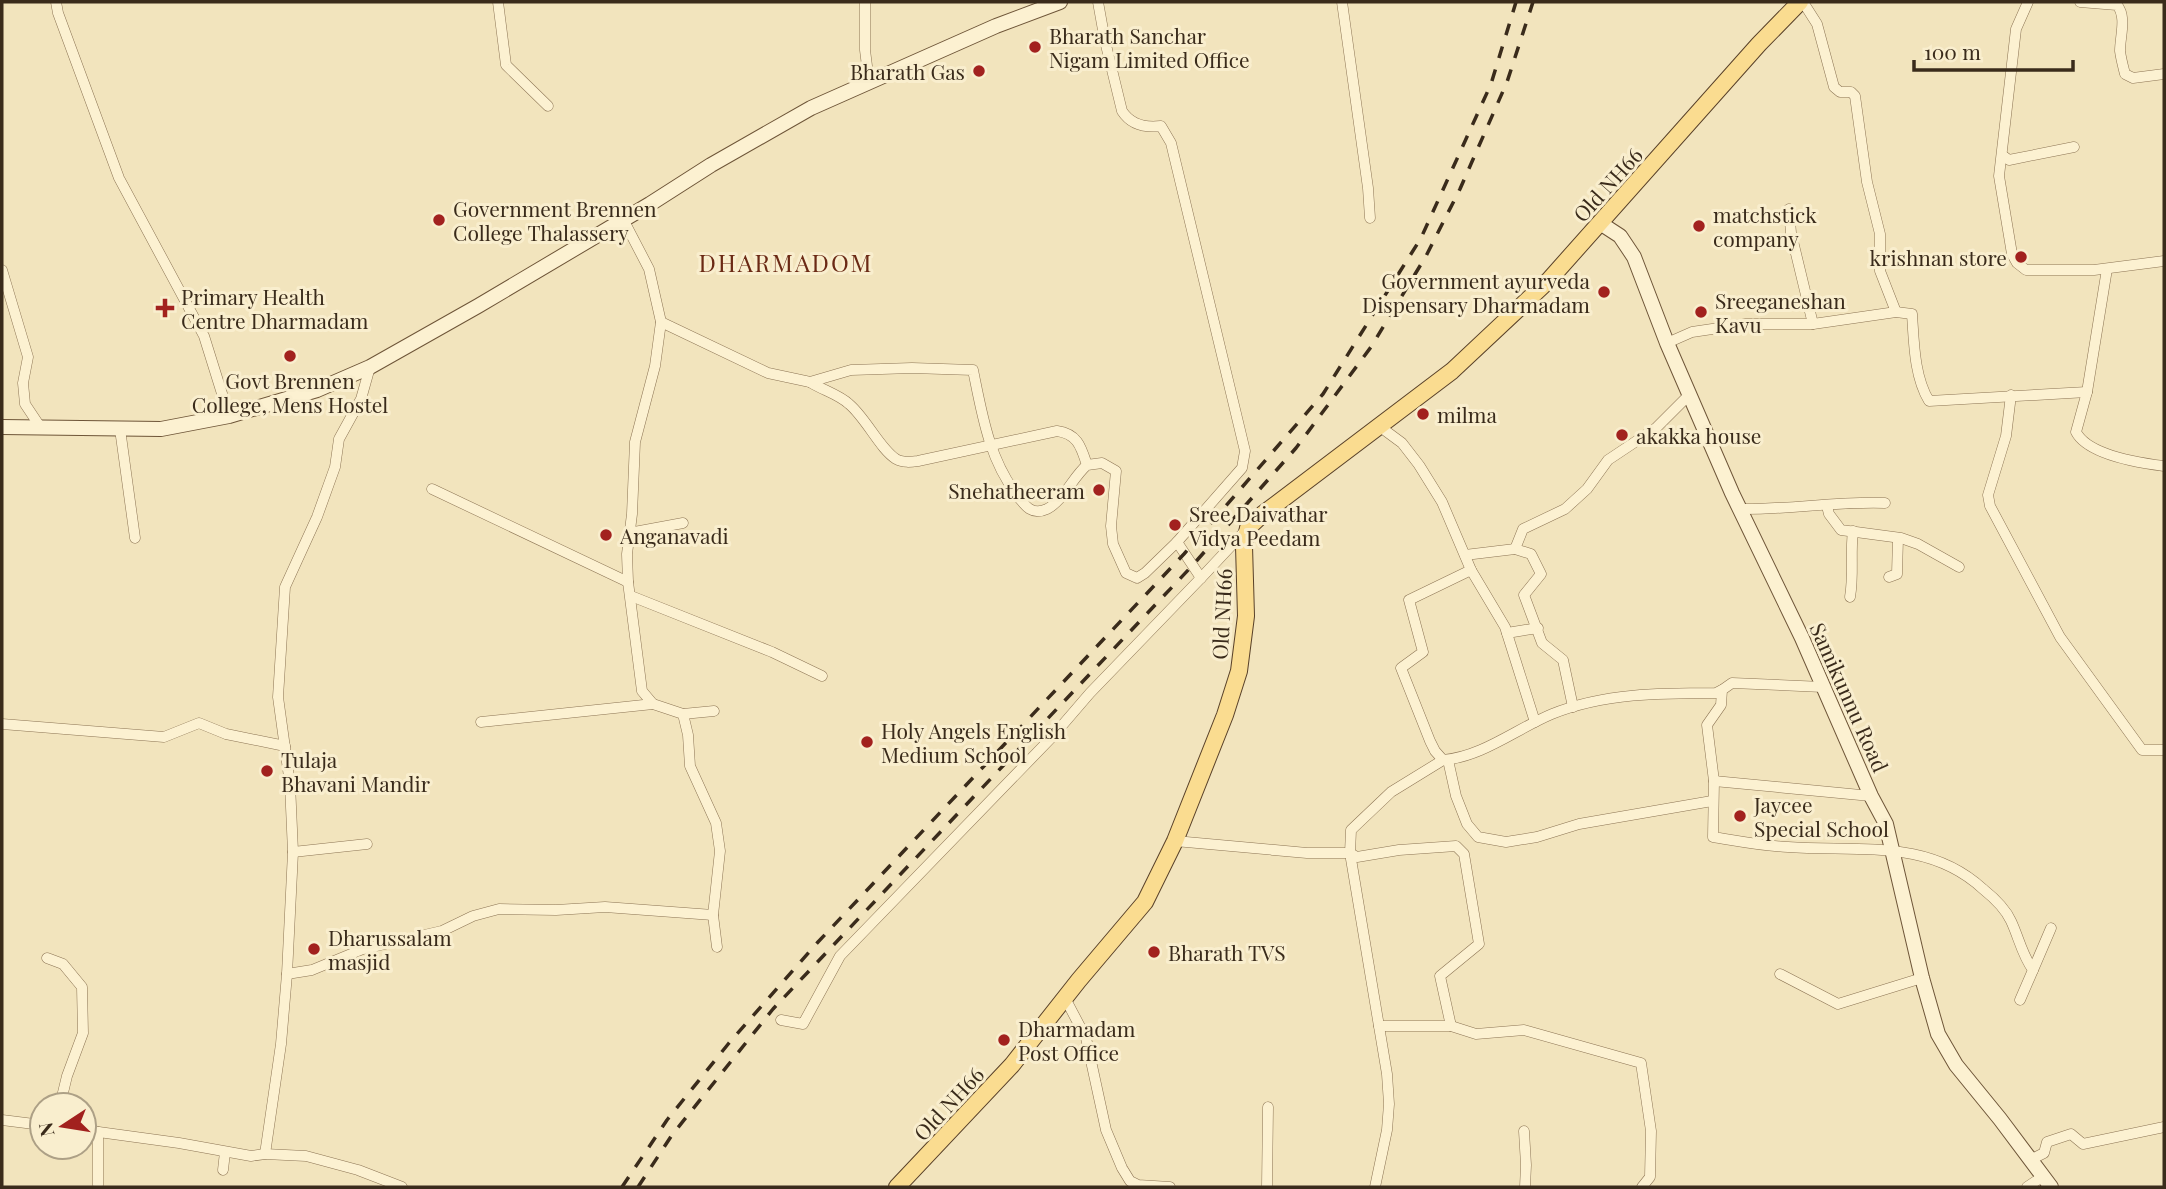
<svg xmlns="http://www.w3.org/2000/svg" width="2166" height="1189" viewBox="0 0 2166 1189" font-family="'Playfair Display',serif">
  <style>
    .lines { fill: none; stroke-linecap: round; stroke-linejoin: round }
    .minor-casing { stroke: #8c7454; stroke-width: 11 }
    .secondary-casing { stroke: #6e5538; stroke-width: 16 }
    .primary-casing { stroke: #594129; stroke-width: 18 }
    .minor { stroke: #fcf1d1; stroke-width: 10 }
    .secondary { stroke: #fcf1d1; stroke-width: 14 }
    .primary { stroke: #fadc90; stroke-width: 16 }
    .rail { stroke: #3a2b1b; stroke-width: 3.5; stroke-dasharray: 12 12; stroke-linecap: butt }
    .poi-dot { fill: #a2211e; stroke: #f9eece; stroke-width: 2.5 }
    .labels { text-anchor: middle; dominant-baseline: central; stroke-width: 6; stroke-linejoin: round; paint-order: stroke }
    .poi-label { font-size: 21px; fill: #3a2b1b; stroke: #f9eece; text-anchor: start }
    .street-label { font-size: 21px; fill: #3a2b1b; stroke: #f9eece }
    .quarter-label { font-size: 24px; letter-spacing: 2px; fill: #6b2a15; stroke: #f9eece }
  </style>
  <rect width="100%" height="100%" fill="#f2e4bd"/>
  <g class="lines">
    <g class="minor-casing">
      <g id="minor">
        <polyline points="56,2 58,13 119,178 204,336 229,416"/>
        <polyline points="498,2 506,65 548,106"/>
        <polyline points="865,2 865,50 869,82"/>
        <path d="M1098,2L1105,41L1122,111C1131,125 1145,128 1161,126L1171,143L1245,451L1242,468L1177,542L1201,578L1245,531"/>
        <polyline points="1342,2 1368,188 1370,218"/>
        <polyline points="1803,2 1817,24 1834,87 1840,92 1851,92 1855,96 1867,182 1880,234 1880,271 1896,312"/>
        <polyline points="2028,2 2016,29 1999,176 2012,254 2017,263 2026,270 2094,270 2164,261"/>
        <path d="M2080,2L2117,5C2127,17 2120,36 2120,51C2121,59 2123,66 2125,74L2133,78L2164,74"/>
        <polyline points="2002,155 2009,160 2074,147"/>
        <polyline points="1789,209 1791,233 1813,324"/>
        <polyline points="623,219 649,269 661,322"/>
        <path d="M2107,269L2087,392L2076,432C2088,455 2140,463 2164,466"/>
        <polyline points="2,270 28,357 23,383 25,404 41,428"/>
        <path d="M1667,343L1692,332L1746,324H1813L1896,312L1912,314C1914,342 1914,376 1929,401L2087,392"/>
        <path d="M810,382C822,390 838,394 849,404C866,418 880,449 896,459C903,463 911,462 918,461L1057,431C1078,434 1081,447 1087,465"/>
        <polyline points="2011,395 2006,436 1988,495 1990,506 2060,637 2142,750 2164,750"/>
        <polyline points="1379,426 1402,443 1419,465 1442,502 1471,570 1505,627 1535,722"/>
        <polyline points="120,429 135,538"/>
        <polyline points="432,489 628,582"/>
        <polyline points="1827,506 1829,514 1841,530 1901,538 1918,544 1959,567"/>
        <path d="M1739,509C1788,510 1837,501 1885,503"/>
        <polyline points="629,533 683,523"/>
        <polyline points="1465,555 1515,549"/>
        <polyline points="1889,577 1897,574 1898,538"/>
        <polyline points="631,596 772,652 822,676"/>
        <path d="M1850,597C1854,575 1850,553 1853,531"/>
        <polyline points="1507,633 1538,628"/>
        <path d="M1823,687L1732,683L1722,690L1721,705L1707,725L1714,781L1713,837C1738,841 1763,846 1788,847C1857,852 1928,838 1983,889C1993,897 2006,910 2011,921C2019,938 2022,955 2033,970L2020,1000"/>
        <polyline points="1573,707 1563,660 1542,643 1524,595 1541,574 1531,554 1515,549 1523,529 1565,509 1587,489 1608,460 1656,428 1690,394"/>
        <polyline points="683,714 714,711"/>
        <polyline points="481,722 653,704"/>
        <polyline points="2,724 164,737 199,723 226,734 285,746"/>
        <polyline points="1443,760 1435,751 1430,741 1401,668 1423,652 1409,600 1471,570"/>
        <polyline points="1448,760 1456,796 1467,824 1478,837 1506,842 1537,837 1579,824 1712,801"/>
        <polyline points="1714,781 1871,796"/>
        <path d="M1175,841L1307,853H1350L1351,830L1391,792L1443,760C1482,757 1516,729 1552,714C1604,693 1661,693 1716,693L1722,690"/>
        <polyline points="293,852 367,844"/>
        <polyline points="1350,853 1357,857 1399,850 1456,846 1464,854 1479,944 1440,976 1451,1026 1379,1026"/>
        <polyline points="1350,853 1387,1074 1389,1104 1387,1130 1375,1187"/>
        <path d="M717,947L713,915L720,851L716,823L690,766L688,735L683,714L653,704L642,691L628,582L627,554L632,514L635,442L655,366L661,322L768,373L810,382L851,370L912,368L973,370C982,414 989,459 1017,495C1025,506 1032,516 1047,509C1063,501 1073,477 1087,465L1102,463L1116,471L1111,526L1113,544L1126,573L1137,578L1145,573L1177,542"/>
        <polyline points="47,958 63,964 82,987 83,1033 67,1076 60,1105"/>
        <polyline points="2033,970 2051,928"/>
        <polyline points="287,974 312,970 363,949 442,931 473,916 499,909 556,910 605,907 713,915"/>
        <polyline points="1780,974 1838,1004 1922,978"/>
        <polyline points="1065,998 1086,1038 1106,1130 1122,1168 1130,1181 1138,1185 1170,1187"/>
        <polyline points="781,1020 803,1024 840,956 1053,736 1090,693 1201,578"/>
        <polyline points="1451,1026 1476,1034 1524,1030 1641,1063 1651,1131 1650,1177 1642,1187"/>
        <polyline points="2,1120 42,1125"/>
        <polyline points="84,1130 179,1143 251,1156 265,1154 306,1156 358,1170 402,1187"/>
        <polyline points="1524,1131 1526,1165 1525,1187"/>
        <polyline points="98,1132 98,1185"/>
        <polyline points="265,1154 281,1044 287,974 293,852 290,784 278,697 285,587 317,517 335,467 339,439 361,399 370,367"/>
        <polyline points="2030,1160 2044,1153 2047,1142 2071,1134 2083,1144 2164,1127"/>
        <polyline points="223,1170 225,1152"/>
        <polyline points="1267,1187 1268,1107"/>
        <polyline points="2027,1187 2042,1177"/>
      </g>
    </g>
    <g class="secondary-casing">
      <g id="secondary">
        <polyline points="1600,223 1620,236 1634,257 1667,343 1732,493 1802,638 1871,796 1886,824 1922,978 1938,1034 1956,1065 2000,1119 2051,1187"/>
        <polyline points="2,427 161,429 229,416 317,390 370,367 478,306 650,204 711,165 811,108 996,26 1060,2"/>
      </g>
    </g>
    <g class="primary-casing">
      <polyline id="primary" points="897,1187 1012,1065 1079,980 1145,902 1175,841 1225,715 1239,671 1246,616 1244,546 1248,528 1263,514 1452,371 1549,280 1759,44 1800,2"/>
    </g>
    <use href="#minor" class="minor"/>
    <use href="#secondary" class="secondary"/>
    <use href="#primary" class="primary"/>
    <g class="rail">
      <polyline points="622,1187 667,1120 729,1043 818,942 1184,554 1323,394 1421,238 1491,84 1516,2"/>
      <polyline points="638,1187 672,1135 773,1009 1192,566 1296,448 1371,347 1426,256 1460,189 1507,82 1533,2"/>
    </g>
  </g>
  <g class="poi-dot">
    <circle cx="1035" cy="47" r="7"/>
    <circle cx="979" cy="71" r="7"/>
    <circle cx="439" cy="220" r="7"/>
    <circle cx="1699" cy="226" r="7"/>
    <circle cx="2021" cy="257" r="7"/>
    <circle cx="1604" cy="292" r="7"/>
    <path d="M161.5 297.5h7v7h7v7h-7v7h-7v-7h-7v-7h7z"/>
    <circle cx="1701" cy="312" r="7"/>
    <circle cx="290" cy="356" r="7"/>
    <circle cx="1423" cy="414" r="7"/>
    <circle cx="1622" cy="435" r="7"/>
    <circle cx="1099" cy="490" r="7"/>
    <circle cx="1175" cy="525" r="7"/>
    <circle cx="606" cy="535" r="7"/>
    <circle cx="867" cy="742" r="7"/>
    <circle cx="267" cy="771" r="7"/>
    <circle cx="1740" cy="816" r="7"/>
    <circle cx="314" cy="949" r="7"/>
    <circle cx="1154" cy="952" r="7"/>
    <circle cx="1004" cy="1040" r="7"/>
  </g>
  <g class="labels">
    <g class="poi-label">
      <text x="1049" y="35">Bharath Sanchar<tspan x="1049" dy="24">Nigam Limited Office</tspan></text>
      <text x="965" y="71" text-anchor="end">Bharath Gas</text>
      <text x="453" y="208">Government Brennen<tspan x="453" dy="24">College Thalassery</tspan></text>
      <text x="1713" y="214">matchstick<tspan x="1713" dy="24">company</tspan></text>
      <text x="2007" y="257" text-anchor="end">krishnan store</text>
      <text x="1590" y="280" text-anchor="end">Government ayurveda<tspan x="1590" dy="24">Dispensary Dharmadam</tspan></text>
      <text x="181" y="296">Primary Health<tspan x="181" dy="24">Centre Dharmadam</tspan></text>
      <text x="1715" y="300">Sreeganeshan<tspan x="1715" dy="24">Kavu</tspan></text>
      <text x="290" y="380" text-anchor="middle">Govt Brennen<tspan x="290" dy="24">College, Mens Hostel</tspan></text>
      <text x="1437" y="414">milma</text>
      <text x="1636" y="435">akakka house</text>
      <text x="1085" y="490" text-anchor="end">Snehatheeram</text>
      <text x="1189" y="513">Sree Daivathar<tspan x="1189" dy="24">Vidya Peedam</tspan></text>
      <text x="620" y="535">Anganavadi</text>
      <text x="881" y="730">Holy Angels English<tspan x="881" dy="24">Medium School</tspan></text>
      <text x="281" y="759">Tulaja<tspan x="281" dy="24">Bhavani Mandir</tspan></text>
      <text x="1754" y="804">Jaycee<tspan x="1754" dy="24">Special School</tspan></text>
      <text x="328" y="937">Dharussalam<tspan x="328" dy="24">masjid</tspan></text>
      <text x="1168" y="952">Bharath TVS</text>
      <text x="1018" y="1028">Dharmadam<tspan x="1018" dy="24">Post Office</tspan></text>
    </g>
    <g class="street-label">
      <text transform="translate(1607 184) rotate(-48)">Old NH66</text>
      <text transform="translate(1221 614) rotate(-87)">Old NH66</text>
      <text transform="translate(1850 697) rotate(66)">Samikunnu Road</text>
      <text transform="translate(948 1103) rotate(-47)">Old NH66</text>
    </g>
    <g class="quarter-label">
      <text x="786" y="262">DHARMADOM</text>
    </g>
  </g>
  <rect width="2166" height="1189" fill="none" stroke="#3a2b1b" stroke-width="7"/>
  <g transform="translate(63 1126) rotate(258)"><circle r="33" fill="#f9eece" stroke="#ada086" stroke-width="2"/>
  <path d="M0-5L12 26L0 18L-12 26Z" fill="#a2211e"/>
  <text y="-10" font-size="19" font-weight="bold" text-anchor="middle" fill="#3a2b1b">N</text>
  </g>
  <path d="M1914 60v10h159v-10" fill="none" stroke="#3a2b1b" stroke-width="3.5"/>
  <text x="1924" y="60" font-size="21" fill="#3a2b1b" stroke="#f9eece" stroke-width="5" paint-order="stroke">100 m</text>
</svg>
